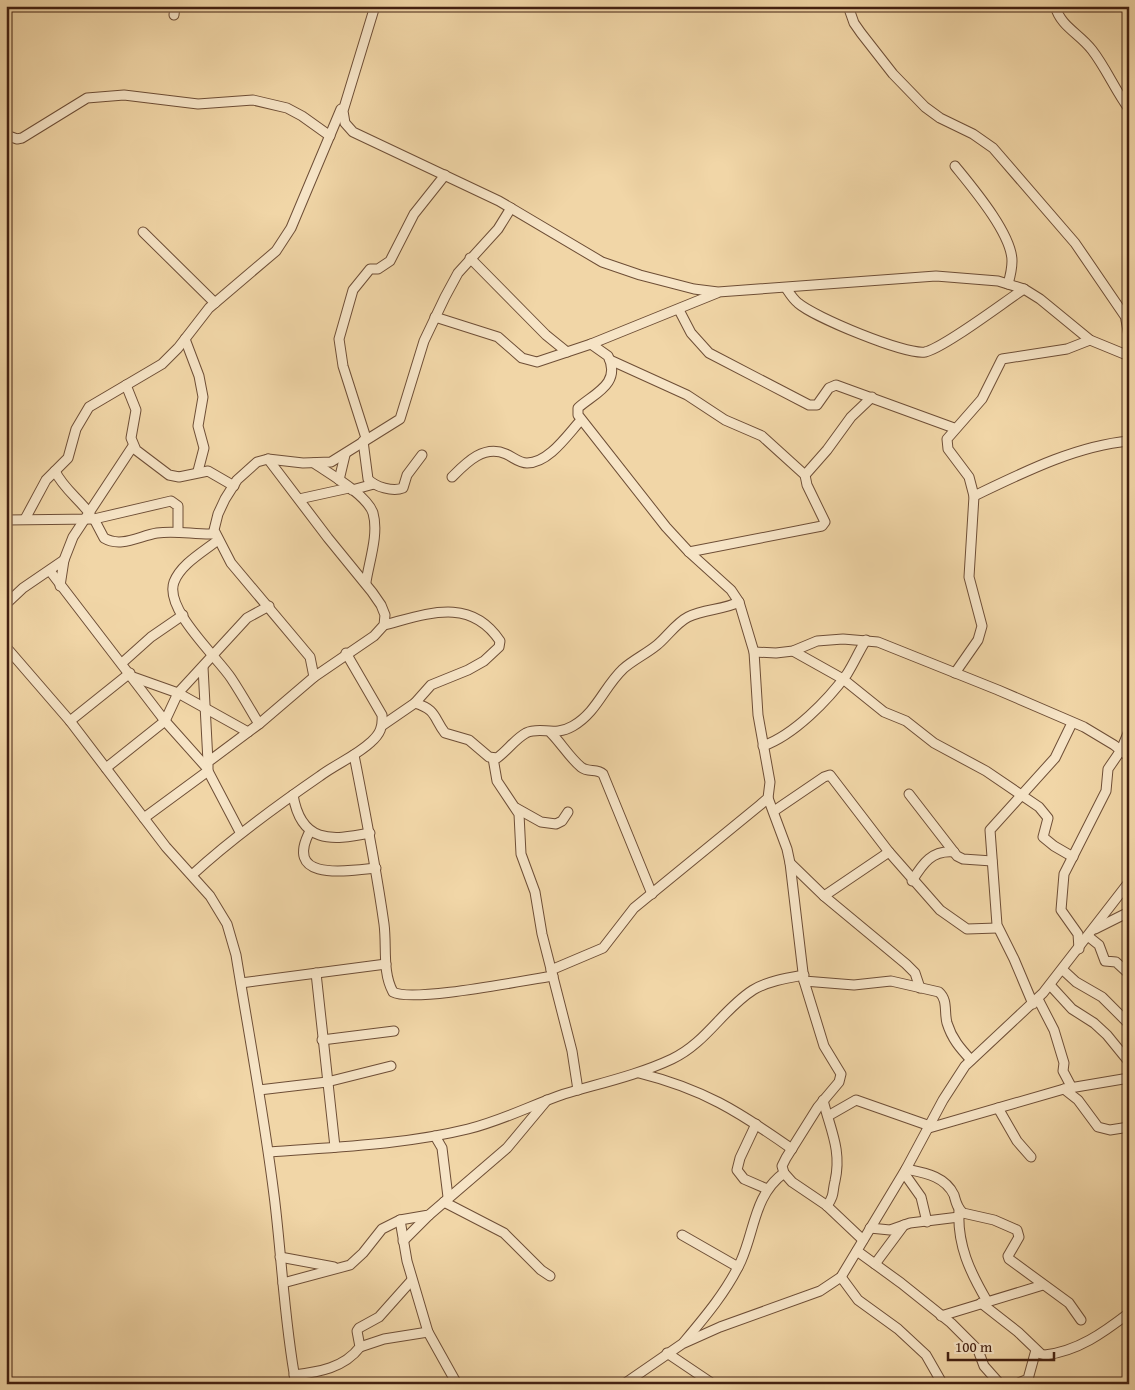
<svg xmlns="http://www.w3.org/2000/svg" width="1135" height="1390" viewBox="0 0 1135 1390" font-family="'Gentium Book Plus',serif">
  <style>
    .lines { fill: none; stroke-linecap: round; stroke-linejoin: round }
    .street-casing { stroke: #6e4e36; stroke-width: 11 }
    .street { stroke: #f6e4c6; stroke-width: 9 }
  </style>
  <rect width="100%" height="100%" fill="#f1d6a7"/>
  <filter id="stains"><feTurbulence type="fractalNoise" baseFrequency=".004" numOctaves="4"/><feColorMatrix values="0 0 0 0 .2 0 0 0 0 .09 0 0 0 0 .02 0 0 0 .5 -.17"/></filter>
  <radialGradient id="worn" r=".72"><stop offset=".6" stop-color="#630" stop-opacity="0"/><stop offset="1" stop-color="#630" stop-opacity=".3"/></radialGradient>
  <g class="lines">
    <g class="street-casing">
      <g id="street">
        <polyline points="375,6 343,111 345,123 353,132 499,201 602,262 640,275 694,289 718,292 936,276 998,281 1024,289 1040,299 1090,340 1129,356"/>
        <polyline points="848,6 854,23 861,33 893,74 925,107 940,118 973,134 993,148 1075,243 1129,322"/>
        <path d="M1055,6C1061,27 1079,33 1092,50C1106,68 1115,90 1129,109"/>
        <polyline points="6,7 7,6"/>
        <polyline points="174,15 175,6"/>
        <polyline points="6,135 17,139 22,138 87,98 124,95 198,104 253,100 287,108 302,116 330,136"/>
        <path d="M955,166C972,187 1012,234 1012,261C1012,269 1010,277 1008,284"/>
        <polyline points="143,232 215,303"/>
        <polyline points="470,258 546,335 567,352"/>
        <path d="M786,288C790,294 793,299 798,303C814,317 905,355 925,352C944,348 1004,302 1024,289"/>
        <polyline points="679,310 691,333 709,353 809,405 817,405 829,388 836,385 954,428"/>
        <polyline points="435,317 498,337 522,358 537,362 591,344 717,293"/>
        <polyline points="1126,320 1129,336"/>
        <polyline points="185,339 199,376 203,397 198,426 204,448 198,471"/>
        <polyline points="610,360 687,395 725,420 762,436 805,475"/>
        <polyline points="126,385 136,410 131,438 136,450 169,475 179,477 208,471 234,486"/>
        <polyline points="366,438 343,366 339,339 353,290 370,269 378,269 390,261 414,214 445,175"/>
        <path d="M363,441L368,479C375,487 393,492 403,488L407,475L422,455"/>
        <path d="M314,463C330,474 367,495 373,513C379,534 369,562 366,582"/>
        <path d="M55,471C63,488 79,499 90,514"/>
        <path d="M452,477C466,463 484,444 506,454C513,457 519,463 527,463C549,463 568,434 581,420"/>
        <polyline points="339,480 345,455"/>
        <polyline points="352,490 374,484"/>
        <path d="M974,496C1022,473 1075,446 1129,441"/>
        <polyline points="299,499 349,488"/>
        <polyline points="25,519 46,480 68,458 76,429 89,407 162,364 178,348 209,308 276,251 291,228 341,109"/>
        <path d="M94,519L104,538C121,548 139,536 157,533C177,530 195,535 215,534"/>
        <polyline points="6,520 94,519 171,501 178,506 178,532"/>
        <path d="M218,540C203,552 181,564 174,582C164,609 217,657 231,678C241,693 250,709 259,724"/>
        <polyline points="689,552 822,526 825,522 807,485 805,475 827,450 851,417 872,397"/>
        <polyline points="50,571 165,721 207,768"/>
        <polyline points="60,586 64,560"/>
        <polyline points="6,604 23,588 64,560 73,537 133,446"/>
        <path d="M6,647L70,721L166,847L210,896L227,924L236,955C249,1035 264,1115 274,1195C282,1258 284,1321 296,1384"/>
        <polyline points="793,651 843,679 884,712 906,721 934,743 986,771 1039,807 1048,818 1043,837 1054,846 1073,857"/>
        <polyline points="754,652 776,653 793,651 817,641 843,639 878,642 998,690 1084,727 1114,745 1129,757"/>
        <polyline points="122,663 151,637 183,615"/>
        <polyline points="203,667 208,762"/>
        <polyline points="955,673 978,640 982,626 969,577 974,496 969,477 948,449 947,439 982,399 1002,359 1067,349 1090,340"/>
        <polyline points="133,677 178,693 248,732"/>
        <polyline points="314,677 310,657 231,563 214,530 218,514 225,499 237,480 257,462 268,459 303,463 331,462 400,419 424,341 445,297 458,273 498,229 511,208"/>
        <path d="M415,703C437,710 433,717 445,733L469,740L489,757L497,758C507,751 515,739 526,733C541,726 554,737 573,726C597,712 604,687 623,669C633,660 646,654 657,645C667,637 676,623 688,617C704,609 723,610 739,602"/>
        <polyline points="70,721 130,673"/>
        <path d="M383,725L415,703L431,685L468,670L484,661L499,647L500,641C470,596 427,614 384,625"/>
        <path d="M551,733C561,743 570,758 581,767C588,773 597,768 603,774L652,894"/>
        <path d="M763,746C794,735 828,700 847,674C854,663 859,651 866,640"/>
        <path d="M354,755C365,811 376,867 384,924C387,947 382,972 393,992C412,1003 525,980 553,976"/>
        <polyline points="493,758 497,781 519,814 521,854 535,892 542,934 572,1051 578,1090"/>
        <polyline points="106,768 165,721 178,693 190,680 247,618 269,606"/>
        <polyline points="909,794 957,856 963,859 992,861"/>
        <path d="M293,795C301,843 330,841 370,833"/>
        <polyline points="768,798 787,849 790,863 804,981 824,1046 841,1074 839,1082 818,1107 786,1158 782,1166 784,1173 792,1182 826,1205 863,1240"/>
        <polyline points="516,808 541,822 556,824 562,821 568,812"/>
        <polyline points="774,811 824,777 830,775 889,852 940,910 967,929 997,928"/>
        <polyline points="144,818 208,771"/>
        <path d="M310,831C283,882 347,871 376,868"/>
        <polyline points="240,832 208,771 208,762 259,724 314,677 374,636 384,625 385,615 381,605 372,592 328,538 268,459"/>
        <polyline points="790,863 824,896 906,964 915,973 920,988"/>
        <path d="M192,875C232,838 275,807 320,776C336,764 356,756 371,742C380,734 383,727 382,715L346,653"/>
        <path d="M912,881C923,863 932,850 954,852"/>
        <polyline points="824,896 889,852"/>
        <polyline points="1095,929 1129,912"/>
        <polyline points="1089,937 1099,945 1105,961 1116,962 1129,974"/>
        <polyline points="1079,949 1078,934 1061,910 1064,874 1106,791 1108,769 1121,750 1129,731"/>
        <path d="M551,970L603,948L634,908L760,805L768,798L770,782L758,715L754,652L739,602L731,590L689,552L666,527L578,415V408C593,394 622,384 608,356L591,344"/>
        <polyline points="1063,970 1076,982 1102,997 1127,1022"/>
        <polyline points="316,973 335,1147"/>
        <path d="M804,981L854,985L891,981L939,992C948,1000 944,1012 947,1023C952,1039 960,1048 971,1060"/>
        <polyline points="241,983 386,964"/>
        <polyline points="1050,985 1072,1009 1094,1023 1107,1035 1129,1062"/>
        <polyline points="1038,999 1054,1030 1064,1063 1063,1071 1072,1088"/>
        <polyline points="1033,1004 1014,959 997,925 990,830 1055,758 1072,723"/>
        <polyline points="322,1040 394,1031"/>
        <path d="M639,1073C703,1089 738,1111 792,1149"/>
        <polyline points="1064,1089 1078,1100 1098,1127 1110,1130 1129,1127"/>
        <polyline points="259,1090 327,1082 391,1066"/>
        <path d="M823,1100C830,1129 842,1150 835,1181C832,1193 835,1194 827,1206"/>
        <polyline points="998,1108 1017,1141 1031,1157"/>
        <polyline points="828,1116 856,1100 930,1126"/>
        <polyline points="756,1124 740,1158 737,1170 744,1179 767,1189"/>
        <polyline points="929,1128 1064,1089 1129,1078"/>
        <polyline points="435,1136 442,1148 448,1197"/>
        <path d="M269,1152C335,1147 403,1145 468,1129C501,1121 532,1105 564,1094C601,1083 638,1075 672,1059C706,1043 723,1009 753,990C768,981 787,978 804,975"/>
        <path d="M906,1169C925,1173 945,1176 954,1195C956,1202 957,1208 963,1213L994,1220L1017,1230L1019,1237L1008,1256L1009,1259L1069,1303L1081,1320"/>
        <polyline points="904,1173 921,1197 927,1222"/>
        <polyline points="444,1202 504,1233 541,1270 550,1276"/>
        <path d="M959,1210C957,1245 970,1272 987,1301"/>
        <polyline points="400,1220 407,1261 428,1332 457,1384"/>
        <polyline points="870,1228 890,1230 910,1223 959,1217"/>
        <polyline points="682,1235 738,1267"/>
        <polyline points="403,1241 429,1215"/>
        <polyline points="857,1251 901,1283 951,1323 978,1350 984,1366 1000,1384"/>
        <polyline points="280,1257 334,1267"/>
        <polyline points="875,1264 904,1225"/>
        <polyline points="841,1277 858,1300 898,1329 926,1355 942,1383"/>
        <polyline points="283,1283 350,1265 363,1253 382,1229 400,1220 429,1215 507,1148 547,1100"/>
        <path d="M981,1303L1018,1332L1041,1354L1045,1355C1078,1351 1103,1333 1129,1313"/>
        <polyline points="941,1316 1043,1285"/>
        <path d="M684,1342C705,1317 727,1291 741,1261C755,1230 754,1195 784,1173"/>
        <polyline points="360,1347 384,1339 428,1332"/>
        <polyline points="667,1353 713,1384"/>
        <path d="M294,1375C319,1372 344,1368 360,1347L357,1331L359,1328L379,1317L412,1280"/>
        <polyline points="624,1384 682,1344 720,1327 820,1291 841,1277 906,1169 943,1100 965,1066 1043,993 1129,882"/>
        <polyline points="1016,1384 1028,1379 1036,1350"/>
      </g>
    </g>
    <use href="#street" class="street"/>
  </g>
  <rect width="1135" height="1390" fill="none" stroke="#f1d6a7" stroke-width="25"/>
  <rect x="8" y="8" width="1120" height="1375" fill="none" stroke="#432011" stroke-width="2.5"/>
  <rect x="12" y="12" width="1110" height="1365" fill="none" stroke="#432011"/>
  <path d="M948 1352v8h106v-8" fill="none" stroke="#432011" stroke-width="2.5"/>
  <text x="955" y="1352" font-size="15" fill="#432011" stroke="#f6e4c6" stroke-width="4" paint-order="stroke">100 m</text>
  <rect width="100%" height="100%" filter="url(#stains)"/>
  <rect width="100%" height="100%" fill="url(#worn)"/>
</svg>
